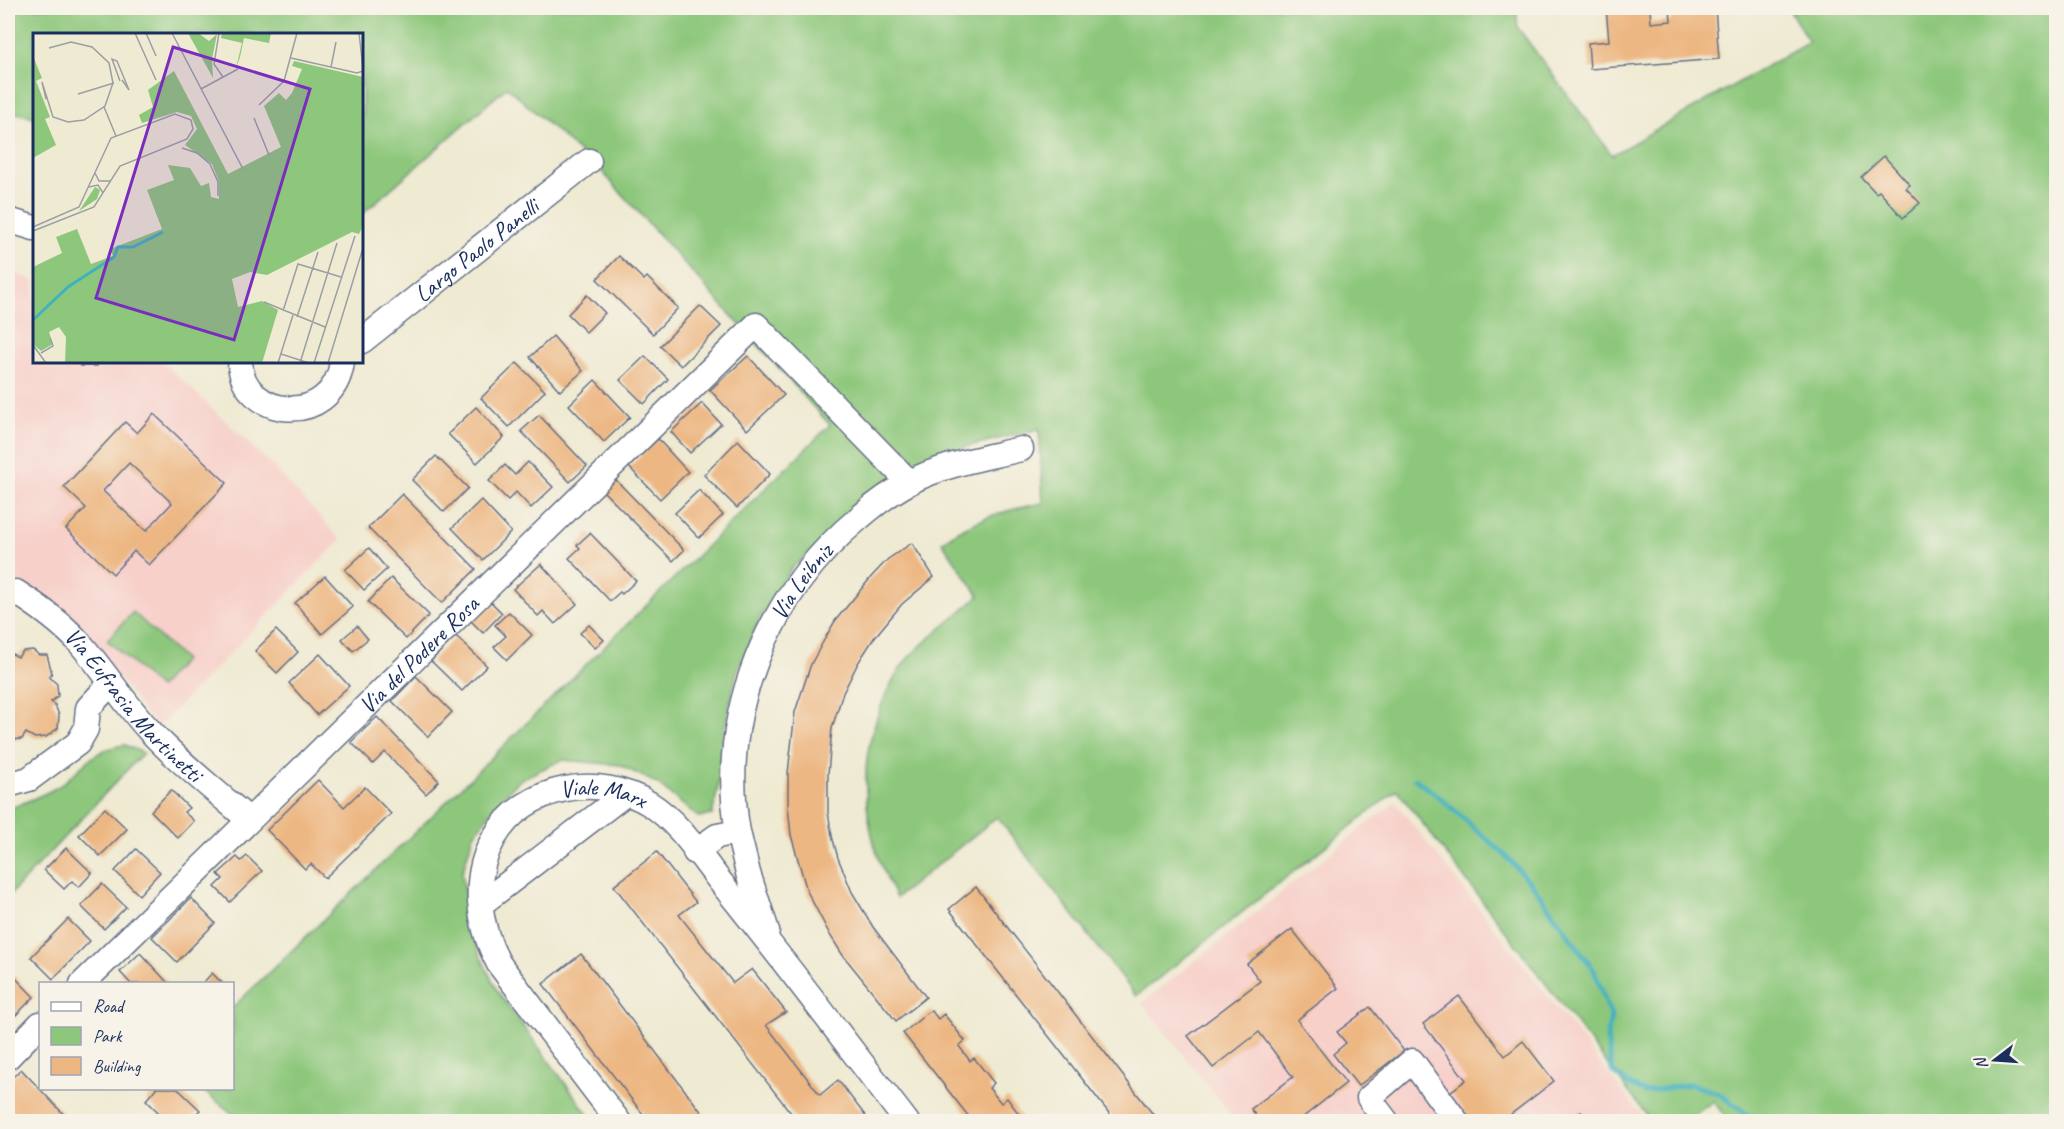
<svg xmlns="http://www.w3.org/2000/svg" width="2064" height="1129" viewBox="0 0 2064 1129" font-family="Caveat,sans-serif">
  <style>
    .built { fill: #f7d0ca }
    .green { fill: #8dc77b; stroke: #547b6c; stroke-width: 1.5 }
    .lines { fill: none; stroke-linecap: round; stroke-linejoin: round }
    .stream { stroke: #42b1bf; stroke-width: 5 }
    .building { fill: #edb783; fill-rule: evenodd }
    .minor-casing { stroke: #657087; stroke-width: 27 }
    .minor { stroke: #fff; stroke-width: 24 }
    .labels { text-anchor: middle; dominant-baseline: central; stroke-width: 4.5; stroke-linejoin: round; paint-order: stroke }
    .street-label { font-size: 24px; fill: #1b2f5e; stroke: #f7f3e8 }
    .inset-river { fill: none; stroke: #42b1bf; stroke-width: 3 }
    .inset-road { fill: none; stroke: #9a9fa4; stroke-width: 1.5 }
    .view { fill: #7b2cbf; fill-opacity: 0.15; stroke: #7b2cbf; stroke-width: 3 }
    .inset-edge { fill: none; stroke: #1b2f5e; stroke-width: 3 }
  </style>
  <rect width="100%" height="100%" fill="#f7f3e8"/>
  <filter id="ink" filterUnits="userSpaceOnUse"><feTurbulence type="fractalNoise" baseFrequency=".0167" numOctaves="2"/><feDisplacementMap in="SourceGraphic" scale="12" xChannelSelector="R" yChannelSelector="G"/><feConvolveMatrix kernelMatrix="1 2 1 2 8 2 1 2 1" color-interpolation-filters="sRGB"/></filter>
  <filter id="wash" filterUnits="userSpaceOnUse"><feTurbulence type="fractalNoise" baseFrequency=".008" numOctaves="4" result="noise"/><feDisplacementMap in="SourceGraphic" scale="24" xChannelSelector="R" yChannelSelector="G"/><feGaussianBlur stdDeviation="1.35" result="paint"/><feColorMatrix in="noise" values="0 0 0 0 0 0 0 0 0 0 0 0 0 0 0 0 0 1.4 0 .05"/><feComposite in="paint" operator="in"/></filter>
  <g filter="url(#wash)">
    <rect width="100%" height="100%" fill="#efead2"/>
    <g class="built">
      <polygon points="8,272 34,280 34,362 163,362 271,464 341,540 157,728 78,625 9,575 10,607 8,607"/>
      <polygon points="1395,802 1646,1121 1236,1121 1142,1003"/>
    </g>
    <g class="green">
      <path d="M8,8H1516L1518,28L1612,155L1809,42L1788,8H2056V1121H1729L1713,1101L1687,1121H1651L1397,790L1136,996L997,817L896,898C888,881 880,865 875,847C869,825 865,797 866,775C866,739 886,683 910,656C931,635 957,616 979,596L942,542C972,519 1006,510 1043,503L1039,429L961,448L912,468L885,486L791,569L760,618L737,672L722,739L718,788L712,815L698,817L656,783L620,765L562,760L521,779L501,799L474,834L462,873L466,899L478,951L498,992L593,1121H242L201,1089L232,1088L233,1007L435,813L830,425L603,173L507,87L362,214V34H34V117L8,111Z"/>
      <polygon points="133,612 184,660 159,688 107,640"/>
      <path d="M125,745L143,753L8,897V809C25,802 43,796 59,786C84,768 91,749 125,745Z"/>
    </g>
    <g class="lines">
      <polyline class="stream" points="1415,779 1438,796 1506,856 1534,887 1594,970 1611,1016 1607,1037 1612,1071 1628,1084 1645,1092 1690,1084 1718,1093 1757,1122"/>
    </g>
    <g id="blocks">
      <g class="building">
        <polygon points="1606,8 1650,8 1651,23 1671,21 1670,8 1715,8 1719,59 1590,69 1588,43 1609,41"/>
        <polygon points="1884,156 1910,185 1906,188 1920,203 1903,218 1879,191 1876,193 1861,177"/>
        <polygon points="619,256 644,280 647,277 678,308 653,334 597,279"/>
        <polygon points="587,295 605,313 586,332 568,314"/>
        <polygon points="700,306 721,326 681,366 660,346"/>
        <polygon points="553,336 583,371 560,391 530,357"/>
        <polygon points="645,356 668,379 644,404 620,380"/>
        <polygon points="748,356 784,395 747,430 710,390"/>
        <rect x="80" y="362" width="17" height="4"/>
        <polygon points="517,363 545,391 509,427 481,398"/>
        <polygon points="595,380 630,417 604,442 569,405"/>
        <polygon points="702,403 721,424 690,453 671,432"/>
        <polygon points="476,407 504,437 477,463 448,434"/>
        <path d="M154,414L227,483L149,565L134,551L113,574L66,529L86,508L64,487L125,422L137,433ZM129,463L172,503L146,531L103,491Z"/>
        <polygon points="539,415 587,466 570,482 521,431"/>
        <polygon points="658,439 688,472 660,499 629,467"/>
        <polygon points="738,440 770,474 737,508 704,475"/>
        <polygon points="436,456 468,488 444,512 412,480"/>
        <polygon points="528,462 553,487 531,508 516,492 508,500 489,481 505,465 515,475"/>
        <polygon points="615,479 684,550 673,561 603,491"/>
        <polygon points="699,490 723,515 699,538 675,513"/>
        <polygon points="402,494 476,569 442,603 368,528"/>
        <polygon points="481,500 511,532 483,560 452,528"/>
        <polygon points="590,533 636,581 622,594 620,592 610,601 569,558 580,548 577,545"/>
        <polygon points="912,543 934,577 902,604 874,638 858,663 843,693 832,728 828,774 828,812 832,836 838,858 852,892 873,927 926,997 896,1021 842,954 830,935 807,891 791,835 788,806 788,773 795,712 811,664 823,642 835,621 872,576 888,559"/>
        <polygon points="369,548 387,569 364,590 345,570"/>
        <polygon points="541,564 577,604 555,624 543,611 538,616 513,589"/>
        <polygon points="325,576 353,607 322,634 295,603"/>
        <polygon points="391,578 429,615 406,639 368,602"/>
        <polygon points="490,601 502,613 483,633 470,620"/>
        <polygon points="509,612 532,635 507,660 494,647 506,636 495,625"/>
        <polygon points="589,625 604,640 595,648 580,633"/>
        <polygon points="357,626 368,639 353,651 342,639"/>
        <polygon points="276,630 298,652 277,673 255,651"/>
        <polygon points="456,636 487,666 462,691 431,661"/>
        <polygon points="33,650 39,655 47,655 52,673 49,677 57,684 58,696 51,702 55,705 59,715 58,728 46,737 35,738 26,733 22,739 10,740 8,737 8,652 18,657 23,651"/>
        <polygon points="320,654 349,686 317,715 289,683"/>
        <polygon points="416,676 452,712 428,737 392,701"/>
        <polygon points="377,717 439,781 426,794 385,752 373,764 351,742"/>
        <polygon points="318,780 344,807 365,787 391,814 325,878 311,864 305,869 267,830"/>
        <polygon points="171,790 189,808 184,812 194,821 178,838 151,811"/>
        <polygon points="105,808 127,829 100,856 79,835"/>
        <polygon points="66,848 92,873 79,887 72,881 64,889 44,870"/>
        <polygon points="136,849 160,872 139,895 115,871"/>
        <polygon points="657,852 696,902 679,915 733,983 752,969 786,1012 766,1025 820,1095 838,1080 870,1122 798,1122 614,886"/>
        <polygon points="247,856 262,871 230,902 215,887 223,879 218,874 237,857 241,861"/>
        <polygon points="102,884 126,907 104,929 81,906"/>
        <polygon points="976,887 1159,1122 1116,1122 949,909"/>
        <polygon points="191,898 215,923 177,962 152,937"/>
        <polygon points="68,919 90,941 53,979 31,957"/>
        <polygon points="1292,929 1338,988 1297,1020 1346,1083 1297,1122 1260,1122 1251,1109 1293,1077 1259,1032 1213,1068 1188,1036 1260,981 1247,964"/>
        <polygon points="140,953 169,984 131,984 120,972"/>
        <polygon points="581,954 709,1122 649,1122 543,984"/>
        <polygon points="8,970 34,997 9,1022 8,1021"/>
        <polygon points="212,973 223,984 202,984"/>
        <polygon points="1459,996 1505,1056 1523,1041 1554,1081 1510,1115 1515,1122 1473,1122 1450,1092 1466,1080 1423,1024"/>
        <polygon points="1370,1007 1404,1051 1358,1086 1333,1054 1346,1043 1337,1032"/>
        <polygon points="931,1010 938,1019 944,1014 965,1041 959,1046 970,1061 974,1058 994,1083 989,1088 1001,1103 1007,1098 1025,1122 973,1122 903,1033"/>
        <polygon points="21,1069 71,1122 19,1122 8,1109 8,1082"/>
        <polygon points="156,1088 177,1088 200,1110 188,1122 168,1122 146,1100"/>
        <polygon points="1581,1111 1589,1122 1567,1122"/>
      </g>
    </g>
  </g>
  <g filter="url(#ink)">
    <use href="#blocks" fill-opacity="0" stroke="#657087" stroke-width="1.5"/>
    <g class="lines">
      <g class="minor-casing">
        <g id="minor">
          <polyline points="8,220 34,228"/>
          <path id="s1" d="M362,341L589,161"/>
          <path d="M240,362C242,419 333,429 342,362"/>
          <path id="s2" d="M16,592C38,606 59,621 77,640C103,668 123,702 149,730C179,762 214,790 248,819"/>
          <polyline points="8,785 29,779 78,743 86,729 88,708 111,683"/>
          <path id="s3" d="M738,832C717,714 769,593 859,518C875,504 893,491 912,481C945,464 984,458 1021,449"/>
          <polyline points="695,852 717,836 738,832 748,873 767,931"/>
          <polyline points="481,904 625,794"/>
          <path id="s4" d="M82,984L756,325L909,482"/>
          <polyline points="8,1057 40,1024"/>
          <path id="s5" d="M619,1122L499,964C478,925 471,877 494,838C525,784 600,773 650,804C680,823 701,858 723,885C786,963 846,1043 907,1122"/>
          <polyline points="1387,1122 1369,1098 1412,1061 1457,1122"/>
        </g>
      </g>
      <use href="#minor" class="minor"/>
    </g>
  </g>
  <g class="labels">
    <g class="street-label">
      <text stroke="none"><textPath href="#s1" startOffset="146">Largo Paolo Panelli</textPath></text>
      <text stroke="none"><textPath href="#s3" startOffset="266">Via Leibniz</textPath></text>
      <text stroke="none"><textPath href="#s4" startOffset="471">Via del Podere Rosa</textPath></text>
      <text stroke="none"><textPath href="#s2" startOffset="164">Via Eufrasia Martinetti</textPath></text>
      <text stroke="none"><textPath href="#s5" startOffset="458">Viale Marx</textPath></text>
    </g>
  </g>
  <g transform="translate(33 33)">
    <rect width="330" height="330" fill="#efead2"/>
    <path d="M155,0H165L176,8L184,1L179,26L180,45ZM189,0H238L236,10L211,5L207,24L203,35L209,10L188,5ZM0,23L9,45L3,48L17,84L12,86L23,112L0,125ZM261,28L330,44V193L326,201L319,199L234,242L217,239L199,246L205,274L229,268L245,277L229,330H32L33,304L26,294L16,299L20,311L8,318L0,311V234L29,220L23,204L44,196L58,231L80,223L77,216L129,196L114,157L141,147L135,132L157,135L168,153L176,150L178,164L186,166V149L179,131L152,112L164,96L158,83L144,79L109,90L106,82L120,74L115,57L141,38L195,141L248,114L231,73L246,60L253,67L259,60L269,36L259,33ZM62,154L67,157L64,166L46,178Z" fill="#8dc77b"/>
    <path class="inset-river" d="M0,287L35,254L81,224L85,214H100L130,199"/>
    <path class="inset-road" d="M102,0L123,47M113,0L123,23M139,0L210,136M186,0L181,31L190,44M326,0L330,36M258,25L324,40L330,38M298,34L303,9M87,48L79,26L84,28L96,57L89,47M168,56L205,36M45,61L81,50M13,66L9,49L20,84L35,89L51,87L72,73L80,50L76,30L59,14L38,9L16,15M226,72L251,48L264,0M71,74L83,103M221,85L236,122M149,115L164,120L177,131L185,149V163M62,140L66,148H78M56,154L65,152L70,160M0,194L46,174L78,105L142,81L158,87L160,96L154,106L87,133L61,174L0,198M231,269L292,294M250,278L265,231L308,244M264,284L285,219M0,312L13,330M8,320L20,313L17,305M248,321L276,330M245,330L260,282M267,330L304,210M281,330L322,203M295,330L330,215"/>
    <path class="view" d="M140,14L277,56L201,307L63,265Z"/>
    <rect width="330" height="330" class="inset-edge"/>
  </g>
  <rect width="2064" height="1129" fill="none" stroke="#f7f3e8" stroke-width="30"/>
  <rect x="39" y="982" width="195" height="108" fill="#f7f3e8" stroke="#9fa5b1" stroke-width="1.5"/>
  <rect x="51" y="1002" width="30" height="9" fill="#ffffff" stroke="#9fa5b1" stroke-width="1.5"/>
  <text x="93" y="1012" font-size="18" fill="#1b2f5e">Road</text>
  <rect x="51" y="1027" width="30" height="18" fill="#8dc77b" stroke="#9fa5b1" stroke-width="1.5"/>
  <text x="93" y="1042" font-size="18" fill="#1b2f5e">Park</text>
  <rect x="51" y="1057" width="30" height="18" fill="#edb783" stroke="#9fa5b1" stroke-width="1.5"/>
  <text x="93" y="1072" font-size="18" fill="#1b2f5e">Building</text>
  <g transform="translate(1995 1060) rotate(253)" stroke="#f7f3e8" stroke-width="4.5" paint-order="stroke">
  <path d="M0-4.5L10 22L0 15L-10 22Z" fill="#1b2f5e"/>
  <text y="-9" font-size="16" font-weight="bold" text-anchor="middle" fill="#1b2f5e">N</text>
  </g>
</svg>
